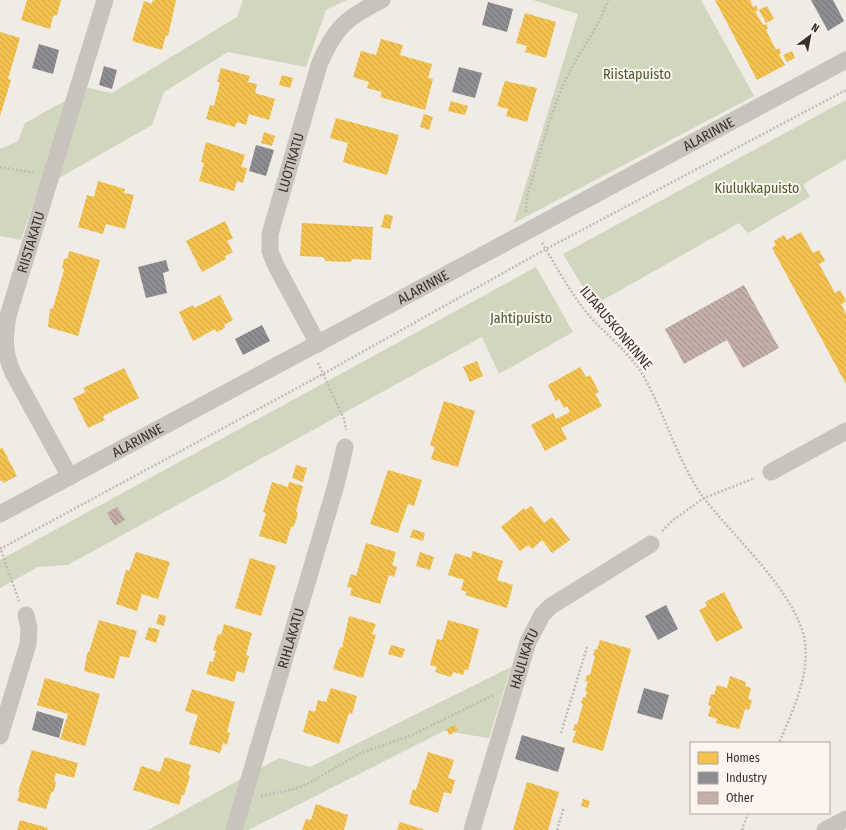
<svg xmlns="http://www.w3.org/2000/svg" width="846" height="830" viewBox="0 0 846 830" font-family="'Fira Sans Condensed',sans-serif">
  <style>
    .green { fill: #d1d6bf }
    .homes { fill: url(#homes-back-hatch) }
    .industry { fill: url(#industry-back-hatch) }
    .building { fill: url(#building-back-hatch) }
    .lines { fill: none; stroke-linecap: round; stroke-linejoin: round }
    .path { stroke: #c2bbb6; stroke-width: 2.5; stroke-dasharray: 2 2; stroke-linecap: butt }
    .street { stroke: #c9c3be; stroke-width: 17 }
    .labels { text-anchor: middle; dominant-baseline: central; stroke-width: 4; stroke-linejoin: round; paint-order: stroke }
    .park-label { font-size: 14px; fill: #4a5a2e; stroke: #fbf5ee }
    .street-label { font-size: 14px; fill: #3b302b; stroke: #fbf5ee }
  </style>
  <defs>
    <pattern id="homes-back-hatch" width="6" height="6" patternUnits="userSpaceOnUse"><rect width="6" height="6" fill="#f2c14e"/><path d="M-1 5l2 2M0 0l6 6M5-1l2 2" fill="none" stroke="#d0a644"/></pattern>
    <pattern id="industry-back-hatch" width="6" height="6" patternUnits="userSpaceOnUse"><rect width="6" height="6" fill="#8d8d92"/><path d="M-1 5l2 2M0 0l6 6M5-1l2 2" fill="none" stroke="#747477"/></pattern>
    <pattern id="building-back-hatch" width="6" height="6" patternUnits="userSpaceOnUse"><rect width="6" height="6" fill="#c3afa7"/><path d="M-1 5l2 2M0 0l6 6M5-1l2 2" fill="none" stroke="#a08f88"/></pattern>
  </defs>
  <rect width="100%" height="100%" fill="#f0ebe5"/>
  <g class="green">
    <polygon points="243,0 347,0 326,10 306,67 228,52 164,92 152,125 38,190 21,240 0,236 0,149 18,141 25,123 88,88 112,93 237,17"/>
    <polygon points="533,0 701,0 754,96 514,223 578,14"/>
    <polygon points="846,100 846,159 803,184 810,197 748,233 739,223 594,305 563,254"/>
    <polygon points="536,267 573,332 499,374 482,337 68,565 38,567 0,588 0,560"/>
    <polygon points="511,667 489,738 444,731 248,830 148,830 279,758 310,767"/>
  </g>
  <g class="homes">
    <polygon points="27,0 61,0 57,15 53,16 50,29 21,20"/>
    <polygon points="153,0 176,0 168,36 166,35 162,50 132,41 144,1 152,4"/>
    <polygon points="715,0 750,0 753,7 756,5 758,10 755,11 763,25 766,24 768,28 766,30 776,50 779,48 781,53 779,54 785,65 757,80"/>
    <polygon points="767,6 774,19 766,23 759,10"/>
    <polygon points="525,13 556,22 546,58 525,52 527,46 516,43"/>
    <polygon points="0,32 20,38 8,79 11,80 0,116"/>
    <polygon points="381,39 403,45 400,55 432,64 428,78 433,79 425,110 380,97 382,92 367,88 369,82 353,77 361,51 376,55"/>
    <polygon points="792,51 795,58 787,62 783,55"/>
    <polygon points="221,68 250,76 248,82 257,84 255,93 275,99 269,120 249,114 246,125 237,122 235,127 206,119 210,105 214,106 220,82 217,82"/>
    <polygon points="282,75 293,78 290,88 279,85"/>
    <polygon points="505,81 537,88 527,122 506,116 508,109 497,106"/>
    <polygon points="451,101 468,106 465,115 448,111"/>
    <polygon points="424,114 433,117 429,130 420,127"/>
    <polygon points="336,118 399,135 387,175 343,162 348,143 330,138"/>
    <polygon points="264,132 275,136 272,146 261,143"/>
    <polygon points="206,142 245,155 241,167 247,168 243,183 237,181 234,191 199,181 204,163 201,162"/>
    <polygon points="98,181 125,189 124,193 134,195 125,229 106,224 103,234 78,227 87,195 94,197"/>
    <polygon points="385,214 393,216 390,229 381,227"/>
    <polygon points="225,221 233,238 227,241 233,252 225,256 226,259 202,272 186,241"/>
    <polygon points="302,223 373,227 371,260 353,259 350,262 326,261 323,257 300,256"/>
    <polygon points="801,232 813,253 819,250 825,261 819,264 835,293 840,290 846,301 841,304 846,314 846,384 772,248 776,245 774,241 784,235 787,240"/>
    <polygon points="69,251 100,260 78,336 48,327 50,309 53,308 64,270 62,267 64,259 68,258"/>
    <polygon points="220,295 233,320 224,325 225,328 217,332 215,329 193,341 179,312 193,305 194,308"/>
    <polygon points="477,361 483,376 470,382 463,367"/>
    <polygon points="580,367 586,377 590,375 599,392 595,394 602,406 561,428 567,439 545,451 531,425 553,413 556,419 570,412 567,406 564,408 559,399 556,401 548,385"/>
    <polygon points="124,368 139,398 103,416 105,420 88,428 73,398 86,392 83,388"/>
    <polygon points="444,401 475,411 458,467 431,459 435,447 430,445"/>
    <polygon points="2,447 17,476 3,483 2,480 0,481 0,449"/>
    <polygon points="296,465 307,468 303,482 292,478"/>
    <polygon points="388,470 422,480 414,506 408,504 398,533 370,524"/>
    <polygon points="272,482 288,487 289,482 303,486 296,511 298,514 294,526 291,527 286,544 259,536 266,513 263,512"/>
    <polygon points="531,506 544,523 552,517 570,540 552,553 542,540 532,549 528,545 520,551 501,527 524,508 526,510"/>
    <polygon points="413,529 425,533 423,541 410,537"/>
    <polygon points="366,543 396,552 392,565 397,567 394,577 389,575 380,604 350,595 352,588 347,587 351,574 356,576"/>
    <polygon points="473,551 503,561 497,580 513,585 507,608 465,595 467,592 461,590 464,580 448,575 455,553 471,558"/>
    <polygon points="136,552 170,562 158,599 142,594 137,611 116,604 126,570 129,571"/>
    <polygon points="420,552 434,557 430,570 416,566"/>
    <polygon points="250,558 276,566 261,616 235,608"/>
    <polygon points="724,592 743,628 716,642 699,610 707,606 705,602"/>
    <polygon points="159,614 166,616 164,626 156,624"/>
    <polygon points="349,616 376,624 372,634 376,635 363,678 333,669 340,647 342,648"/>
    <polygon points="99,620 137,631 129,658 120,656 114,679 84,671 87,653 89,652"/>
    <polygon points="448,620 479,629 468,670 465,669 463,675 453,672 451,677 435,672 437,667 430,665 437,639 442,640"/>
    <polygon points="224,624 252,633 246,655 249,656 244,673 237,671 234,682 206,674 210,661 213,662 216,651 213,650 218,634 221,635"/>
    <polygon points="149,627 160,630 156,643 145,639"/>
    <polygon points="600,640 631,649 603,751 572,742 576,731 573,730 575,724 577,725 583,704 581,703 583,697 585,698 587,692 585,691 588,682 585,681 587,675 590,675 595,656 593,655 595,649 597,650"/>
    <polygon points="391,645 405,649 402,658 388,654"/>
    <polygon points="730,676 746,682 745,686 751,688 748,699 752,700 749,710 745,709 739,729 716,723 717,719 708,716 711,706 708,705 711,694 714,695 717,685 727,688"/>
    <polygon points="45,678 100,694 85,746 60,739 68,714 37,705"/>
    <polygon points="331,688 357,696 352,714 349,713 339,744 303,732 309,710 315,712 318,700 326,702"/>
    <polygon points="192,689 235,702 227,732 230,733 227,745 223,743 220,753 189,744 198,715 185,711"/>
    <polygon points="455,725 458,730 449,735 447,729"/>
    <polygon points="32,750 78,763 74,778 56,773 54,780 56,783 54,791 51,793 46,809 17,801 20,792 18,792"/>
    <polygon points="428,752 454,760 448,778 455,780 451,794 444,792 438,813 409,804 413,789 416,790"/>
    <polygon points="165,757 191,765 188,775 190,776 184,795 182,795 179,805 133,790 141,766 160,772"/>
    <polygon points="527,782 559,792 548,830 513,830"/>
    <polygon points="583,799 590,801 588,808 581,806"/>
    <polygon points="316,804 348,815 344,830 302,830 306,819 311,820"/>
    <polygon points="20,820 48,828 47,830 17,830"/>
    <polygon points="400,822 425,830 397,830"/>
  </g>
  <g class="industry">
    <polygon points="811,0 833,0 844,21 828,31"/>
    <polygon points="488,2 513,9 507,32 482,25"/>
    <polygon points="39,44 59,50 53,74 32,68"/>
    <polygon points="104,66 117,70 112,89 99,85"/>
    <polygon points="459,67 482,73 475,98 452,92"/>
    <polygon points="256,145 274,150 266,176 249,171"/>
    <polygon points="166,260 169,271 163,273 167,293 146,298 138,267"/>
    <polygon points="262,325 270,341 243,355 235,339"/>
    <polygon points="666,605 678,629 658,640 645,616"/>
    <polygon points="644,688 669,695 662,720 637,713"/>
    <polygon points="37,711 64,719 59,738 32,730"/>
    <polygon points="522,735 565,748 558,772 515,759"/>
  </g>
  <g class="building">
    <polygon points="744,285 779,348 743,368 727,340 684,364 665,329"/>
    <polygon points="117,507 125,520 115,526 107,513"/>
  </g>
  <g class="lines">
    <g class="path">
      <polyline points="0,167 35,173"/>
      <path d="M526,212L527,196C540,155 550,111 569,73C582,48 599,26 608,0"/>
      <path d="M542,243C558,269 572,296 592,319C608,336 628,352 641,372C665,412 676,459 703,497C732,535 790,587 803,633C813,670 793,710 779,743"/>
      <polyline points="318,363 344,419 346,430"/>
      <polyline points="662,531 673,520 704,498 755,478"/>
      <polyline points="0,547 19,601"/>
      <polyline points="0,549 323,374 546,249 846,90"/>
      <polyline points="561,733 587,647"/>
      <polyline points="261,796 294,789 311,782 361,753 412,735 494,695"/>
      <polyline points="557,830 564,807"/>
      <polyline points="742,830 748,813"/>
    </g>
    <g class="street">
      <path id="s1" d="M318,344L275,264L270,251V234L319,65C335,27 346,18 382,0"/>
      <polyline points="771,472 846,431"/>
      <path id="s2" d="M70,477L13,373C4,352 4,339 8,316L105,0"/>
      <path id="s3" d="M0,514L846,60"/>
      <polyline points="0,736 28,644 29,628 26,615"/>
      <path id="s4" d="M234,830L336,485L345,447"/>
      <path id="s5" d="M472,830L528,642L542,615L551,606L651,544"/>
      <polyline points="825,830 846,819"/>
    </g>
  </g>
  <g class="labels">
    <g class="park-label">
      <text x="637" y="74">Riistapuisto</text>
      <text x="757" y="188">Kiulukkapuisto</text>
      <text x="521" y="318">Jahtipuisto</text>
    </g>
    <g class="street-label">
      <text stroke="none"><textPath href="#s3" startOffset="804">ALARINNE</textPath></text>
      <text stroke="none"><textPath href="#s1" startOffset="196">LUOTIKATU</textPath></text>
      <text stroke="none"><textPath href="#s2" startOffset="254">RIISTAKATU</textPath></text>
      <text stroke="none"><textPath href="#s3" startOffset="480">ALARINNE</textPath></text>
      <text transform="translate(616 328) rotate(50)">ILTARUSKONRINNE</text>
      <text stroke="none"><textPath href="#s3" startOffset="156">ALARINNE</textPath></text>
      <text stroke="none"><textPath href="#s4" startOffset="200">RIHLAKATU</textPath></text>
      <text stroke="none"><textPath href="#s5" startOffset="179">HAULIKATU</textPath></text>
    </g>
  </g>
  <rect x="690" y="742" width="140" height="72" fill="#fbf5ee" stroke="#aea6a0"/>
  <rect x="698" y="752" width="20" height="12" fill="#f2c14e" stroke="#aea6a0"/>
  <text x="726" y="762" font-size="12" fill="#3b302b">Homes</text>
  <rect x="698" y="772" width="20" height="12" fill="#8d8d92" stroke="#aea6a0"/>
  <text x="726" y="782" font-size="12" fill="#3b302b">Industry</text>
  <rect x="698" y="792" width="20" height="12" fill="#c3afa7" stroke="#aea6a0"/>
  <text x="726" y="802" font-size="12" fill="#3b302b">Other</text>
  <g transform="translate(810 36) rotate(32)" stroke="#fbf5ee" stroke-width="3" paint-order="stroke">
  <path d="M0-3L7 15L0 10L-7 15Z" fill="#3b302b"/>
  <text y="-6" font-size="11" font-weight="bold" text-anchor="middle" fill="#3b302b">N</text>
  </g>
</svg>
